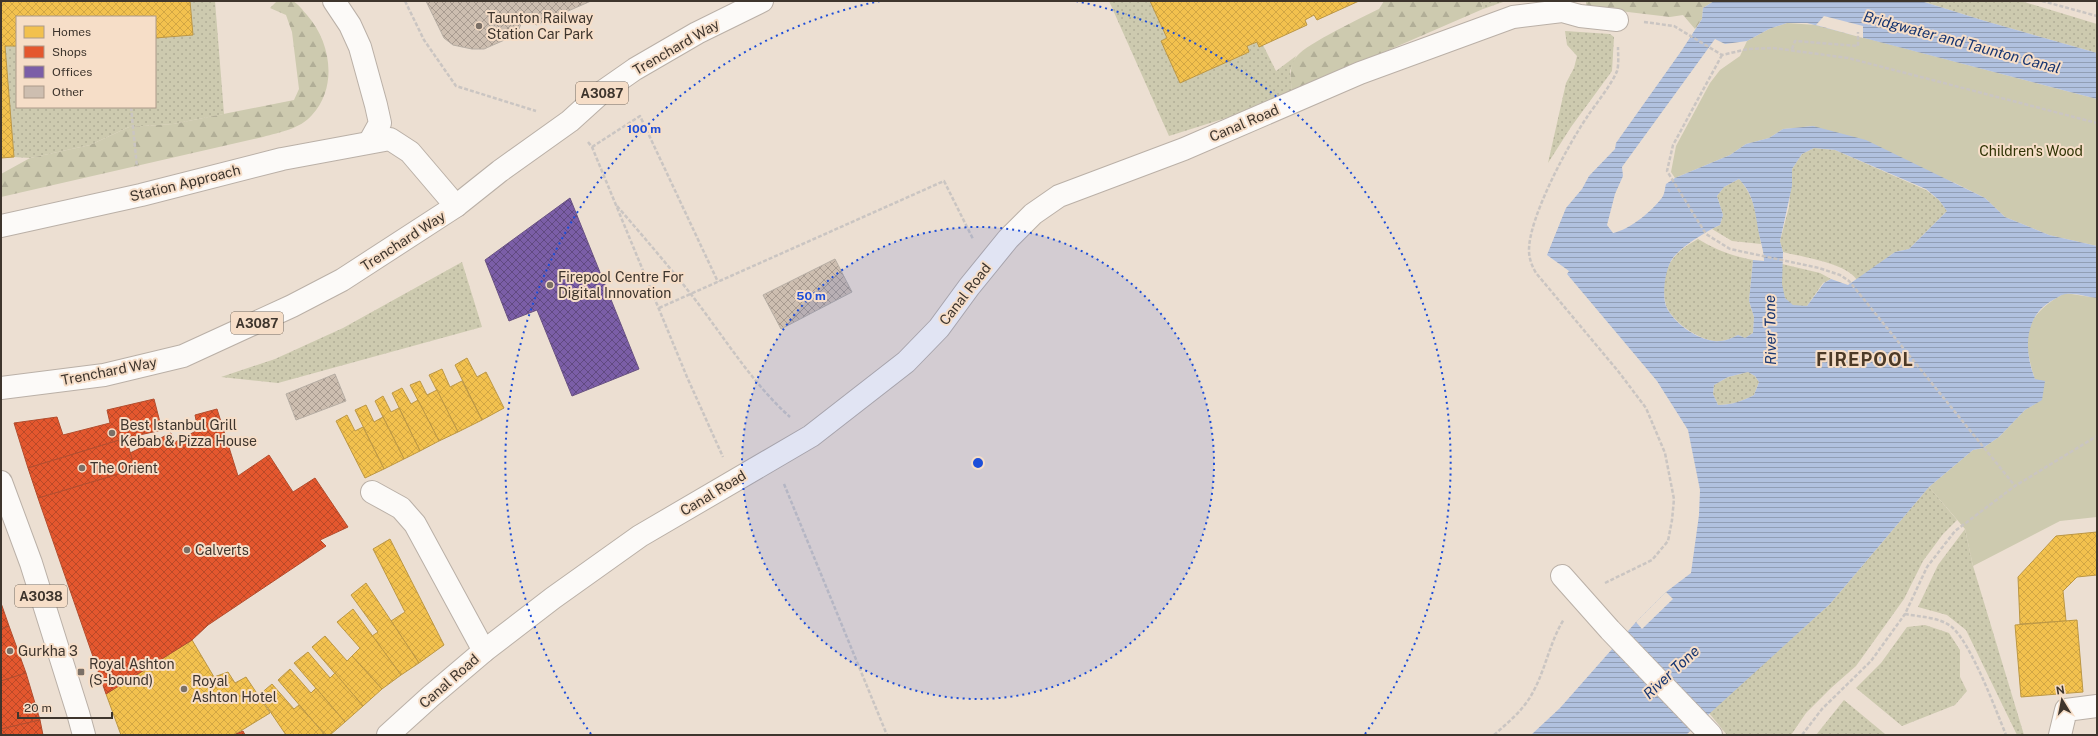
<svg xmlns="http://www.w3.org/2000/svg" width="2098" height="736" viewBox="0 0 2098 736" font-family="'Public Sans',sans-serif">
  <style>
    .grass { fill: url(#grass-dots) }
    .forest { fill: url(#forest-firs) }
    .park { fill: #cdcaaf }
    .water { fill: url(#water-rules); fill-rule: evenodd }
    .pier { fill: #ecdfd2 }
    .homes { fill: url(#homes-cross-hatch); stroke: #bc9744 }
    .shops { fill: url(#shops-cross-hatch); stroke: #b24d2e }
    .offices { fill: url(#offices-cross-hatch); stroke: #695282 }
    .building { fill: url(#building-cross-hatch); stroke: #b7aea4 }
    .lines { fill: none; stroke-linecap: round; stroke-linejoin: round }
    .minor-casing { stroke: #bab0a7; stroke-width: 24 }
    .major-casing { stroke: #bab0a7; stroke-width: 24 }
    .path { stroke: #cac5c2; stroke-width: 2.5; stroke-dasharray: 4 2; stroke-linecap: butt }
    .minor { stroke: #fcfaf8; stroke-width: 22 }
    .major { stroke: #fcfaf8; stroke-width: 22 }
    .ring { fill: none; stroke: #1d4ed8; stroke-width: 2; stroke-dasharray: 2 4 }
    .poi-dot { fill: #7b7067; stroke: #f6dec8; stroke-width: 1.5 }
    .labels { text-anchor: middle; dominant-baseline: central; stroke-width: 4; stroke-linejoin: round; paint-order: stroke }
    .shield { fill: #f6dec8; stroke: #75685c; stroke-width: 1 }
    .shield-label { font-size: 13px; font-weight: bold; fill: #3e352d }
    .poi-label { font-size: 14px; fill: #3e352d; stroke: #f6dec8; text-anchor: start }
    .street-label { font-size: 14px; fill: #3e352d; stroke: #f6dec8 }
    .park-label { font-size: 14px; fill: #303304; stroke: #f6dec8 }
    .water-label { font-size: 15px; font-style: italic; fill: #183671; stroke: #f6dec8 }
    .district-label { font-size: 18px; font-weight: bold; letter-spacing: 1px; fill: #4c3a27; stroke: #f6dec8 }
    .centre { fill: #1d4ed8; stroke: #f6dec8; stroke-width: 2 }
    .ring-label { font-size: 12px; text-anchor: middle; font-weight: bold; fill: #1d4ed8; stroke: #f6dec8; stroke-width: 4; stroke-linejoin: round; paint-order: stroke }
  </style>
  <defs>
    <pattern id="grass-dots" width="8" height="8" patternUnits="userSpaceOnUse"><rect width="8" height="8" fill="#cdcaaf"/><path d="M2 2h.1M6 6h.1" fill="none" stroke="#b1ae97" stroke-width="1.8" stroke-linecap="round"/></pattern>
    <pattern id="forest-firs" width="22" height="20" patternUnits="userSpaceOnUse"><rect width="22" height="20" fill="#cdcaaf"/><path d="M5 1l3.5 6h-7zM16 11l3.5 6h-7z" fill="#b1ae97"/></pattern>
    <pattern id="water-rules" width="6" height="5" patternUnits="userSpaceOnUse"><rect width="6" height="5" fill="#b1c1df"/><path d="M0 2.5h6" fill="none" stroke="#919eb5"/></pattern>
    <pattern id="homes-cross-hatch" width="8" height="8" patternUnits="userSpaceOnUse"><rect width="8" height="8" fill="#f2c14e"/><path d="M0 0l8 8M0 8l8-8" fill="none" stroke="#d1a644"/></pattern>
    <pattern id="shops-cross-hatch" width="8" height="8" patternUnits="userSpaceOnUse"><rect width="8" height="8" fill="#e4572e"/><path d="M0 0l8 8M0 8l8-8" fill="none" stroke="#ba4928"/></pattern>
    <pattern id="offices-cross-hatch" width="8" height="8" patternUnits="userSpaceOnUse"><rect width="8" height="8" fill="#7b5ea7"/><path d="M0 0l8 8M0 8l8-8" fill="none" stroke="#614a81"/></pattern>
    <pattern id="building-cross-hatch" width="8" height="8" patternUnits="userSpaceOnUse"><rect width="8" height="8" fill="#cdbeb0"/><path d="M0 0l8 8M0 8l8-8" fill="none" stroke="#a89b90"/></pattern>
  </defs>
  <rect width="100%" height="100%" fill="#ecdfd2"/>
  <g class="grass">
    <polygon points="190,1 215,1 224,114 173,124 129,127 90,145 30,158 14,157 5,46 17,46 17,107 155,107 155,38 193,35"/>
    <polygon points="1109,1 1150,1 1167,38 1161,41 1180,83 1249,52 1247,46 1257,42 1259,47 1263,45 1276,71 1296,56 1290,71 1292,92 1248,111 1169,136"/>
    <polygon points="1481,1 1506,1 1483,9"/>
    <polygon points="1921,1 2021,1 2097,24 2097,53 1985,21"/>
    <polygon points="1565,31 1610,34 1614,37 1612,71 1571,127 1548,163 1566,83 1574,68 1577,56 1567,45"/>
    <path d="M1814,148L1835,150L1926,190L1939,200L1947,211L1909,249L1895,252L1857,280C1846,263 1803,257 1783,252L1780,241L1789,207L1792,169L1802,154Z"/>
    <path d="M1739,179C1756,198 1757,220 1761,244L1732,241L1712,229L1720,225L1723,215L1717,196L1724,187Z"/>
    <path d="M1698,239C1716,250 1732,256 1753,260L1749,301L1754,317L1753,333L1745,338L1738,335C1730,339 1723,342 1714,341C1698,339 1671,321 1666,305C1662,292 1664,271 1672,260C1678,251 1689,244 1698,239Z"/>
    <polygon points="462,262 482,327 278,383 221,377 275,359 343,328"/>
    <path d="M1782,264L1820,273L1831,279L1823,283L1807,306C1803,306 1796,307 1792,305C1779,298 1782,277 1782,264Z"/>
    <path d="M1748,372L1755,376L1759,382L1754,395C1743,401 1731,405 1718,405L1713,394L1714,385L1728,377Z"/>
    <polygon points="1929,487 1957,520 1943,534 1923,561 1904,599 1856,666 1831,688 1806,713 1791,735 1727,735 1709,713 1830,604"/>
    <polygon points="1965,529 1973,566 2024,735 2017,735 1966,630 1947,615 1918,607 1938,565"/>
    <polygon points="1925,625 1949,633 1960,650 1960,677 1967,691 1955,705 1902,726 1856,688 1881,663 1907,627"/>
    <polygon points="1844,700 1885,734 1885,735 1816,735"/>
  </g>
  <g class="forest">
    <path d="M277,1C281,1 287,0 292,1C298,3 303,11 307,15C331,42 338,87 312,115C300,129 280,132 263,137L1,197V174L30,158L90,145L129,127L173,124L294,100L299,89L292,32L286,15L270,8Z"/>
    <path d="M1384,1H1481L1483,9L1292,92C1291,80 1288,66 1297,56C1308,43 1361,18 1379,9Z"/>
    <polygon points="1586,1 1714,1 1703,8 1702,19 1695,29 1683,15 1670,17 1586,7"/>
  </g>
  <g class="park">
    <polygon points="1787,23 1816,25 2097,99 2097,246 2049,235 2005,217 1985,198 1955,183 1813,126 1783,129 1769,138 1746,144 1730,155 1675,178 1671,172 1676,146 1710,83 1720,70 1740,56 1747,41 1769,29"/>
    <path d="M2065,293L2097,298V517L2060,521L1973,566L1965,529L1929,487L1973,450L1983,448L1999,437L2025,410L2041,400C2027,351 2011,322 2065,293Z"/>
  </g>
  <path class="water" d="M1714,1H1921L1985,21L2097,53V99L1807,23H1787L1769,29L1747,41L1725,44L1715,39L1622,167L1623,176L1615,194L1607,225L1613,233C1629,230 1654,210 1663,196C1665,192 1665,187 1666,184L1675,178L1730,155L1746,144L1769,138L1783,129L1813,126L1866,140L1985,198L2005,217L2049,235L2097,246V298C2087,297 2076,293 2066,294C2062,294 2057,298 2053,300C2023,316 2024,352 2035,379L2045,381L2042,400L2025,410L1999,437L1983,448L1973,450L1929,487L1830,604L1686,735H1531L1560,708L1636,622L1666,592L1691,573L1699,515L1700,490L1688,430L1657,381L1567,274L1569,271L1547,255L1566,208L1582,189L1589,176L1615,149L1616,143L1682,50L1702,19L1703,8ZM1814,148L1835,150L1926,189L1939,200L1947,211L1909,249L1895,252L1848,285L1831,279L1824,283L1807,306L1793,305L1785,298L1782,284L1783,252L1780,241L1792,186V169L1802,154ZM1739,179C1755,196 1755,213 1759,234C1761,244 1764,251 1764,261L1753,260L1749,301L1754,317L1753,333L1745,338L1738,335C1730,339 1723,342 1714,341C1697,339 1673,323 1666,306C1662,294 1665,272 1671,261C1678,248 1707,231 1720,225L1723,215L1717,196L1724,187ZM1748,372L1755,376L1759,382L1754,395C1743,401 1731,405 1718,405L1713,394L1714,385L1728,377Z"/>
  <g class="pier">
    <polygon points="1824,16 1863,26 1863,38 1816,25"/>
    <polygon points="1666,592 1673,599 1642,629 1636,622"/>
  </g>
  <g class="homes">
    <polygon points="1,1 190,1 193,35 155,38 155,17 17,17 17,46 5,46 14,157 1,158"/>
    <polygon points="1150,1 1359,1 1317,20 1314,15 1305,20 1307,25 1259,47 1257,42 1247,46 1249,52 1180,83 1161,41 1167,38"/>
    <polygon points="467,358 477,377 486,372 504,408 482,420 455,365"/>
    <polygon points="442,369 450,387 462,381 482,420 458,432 429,375"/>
    <polygon points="420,381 427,395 437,390 458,432 439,441 410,385"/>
    <polygon points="402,388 411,404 418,400 439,441 420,451 392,393"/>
    <polygon points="383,396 391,412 399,408 420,451 404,459 375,401"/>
    <polygon points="366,405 374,422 383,417 404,459 384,469 355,410"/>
    <polygon points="347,415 355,431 363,427 384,469 365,478 336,421"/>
    <polygon points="2097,532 2097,575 2077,577 2063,591 2066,621 2020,624 2018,577 2056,536"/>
    <polygon points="390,539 444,645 419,663 391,621 405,612 373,549"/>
    <polygon points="366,583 419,663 401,675 372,636 378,632 351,595"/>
    <polygon points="353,609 401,675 382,689 352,656 360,648 337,622"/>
    <polygon points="2077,620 2083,692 2021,697 2015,625"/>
    <polygon points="325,636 347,661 352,656 382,689 363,706 312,647"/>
    <polygon points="192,640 214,677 228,672 235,683 246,677 270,713 234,735 121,735 106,694"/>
    <polygon points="308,652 330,678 335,673 363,706 345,722 294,663"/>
    <polygon points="290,669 311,693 316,688 345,722 330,735 325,735 278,680"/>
    <polygon points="272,684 294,709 299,705 325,735 286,735 259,695"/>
  </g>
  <g class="shops">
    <polygon points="154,399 162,430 126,438 28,468 14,423 57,417 63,435 110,423 107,410"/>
    <polygon points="217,409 238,476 269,455 293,492 315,478 348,527 320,540 326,546 208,625 192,640 106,694 38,498 135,469 130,453 171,433 175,442 198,430 195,415"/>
    <polygon points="126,438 135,469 38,498 28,468"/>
    <polygon points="1,603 9,626 1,629"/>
    <polygon points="9,626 26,673 1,681 1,629"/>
    <polygon points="26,673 40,720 1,729 1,681"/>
    <polygon points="40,720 43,735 1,735 1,729"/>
    <polygon points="243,731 245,735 234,735"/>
  </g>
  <polygon class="offices" points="570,198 639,369 572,396 537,310 509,321 485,260"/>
  <g class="building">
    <polygon points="426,1 591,1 536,25 531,12 525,14 519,29 509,38 484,49 472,49 453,45 444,38"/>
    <polygon points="835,259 852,292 781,329 763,295"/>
    <polygon points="335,374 346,401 296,420 286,394"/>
  </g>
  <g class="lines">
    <g class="minor-casing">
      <g id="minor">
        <polyline points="334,1 350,25 360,47 376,105 380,123 370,141"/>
        <polyline points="1,226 141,195 282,159 390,139 410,152 456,206"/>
        <polyline points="372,492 401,508 415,524 484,651"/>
        <polyline points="1562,576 1610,630 1711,735"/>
        <polyline points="388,735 431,696 484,651 553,598 640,536 811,436 906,362 939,328 969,287 1008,239 1033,214 1059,196 1184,149 1360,73 1513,17 1562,11 1580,16 1617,20"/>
        <polyline points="2060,735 2066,710 2097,706"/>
      </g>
    </g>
    <g class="major-casing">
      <g id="major">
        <polyline points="1,388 104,375 183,356 292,306 342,280 456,206 500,171 570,121 602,92 635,69 697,33 762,1"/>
        <polyline points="1,482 31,563 78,713 84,735"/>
      </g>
    </g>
    <g class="path">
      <polyline points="405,1 424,40 456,86 536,111"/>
      <polyline points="2042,1 2097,16"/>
      <polyline points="1644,22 1674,26 1722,55 1748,49 1773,48 1848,58 2097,123"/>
      <polyline points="1792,49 1795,41 1858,46 1858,32"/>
      <polyline points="1722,55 1673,145 1667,171 1706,234 1730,249 1819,268 1840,275 1849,281 2015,486"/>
      <polyline points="131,107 137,167"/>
      <polyline points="588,142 592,147 687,377 723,457"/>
      <polyline points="592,147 640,116 718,282"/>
      <path d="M617,206C642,235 667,264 690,293C723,335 750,381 790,417"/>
      <polyline points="659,308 944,181 973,239"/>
      <polyline points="784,484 887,735"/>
      <path d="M1605,583L1652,560L1668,541L1672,520L1674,499L1665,453L1646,408L1618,371L1536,273C1532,266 1529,259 1529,250C1529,217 1568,145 1587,117C1595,105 1612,84 1617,71C1619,65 1618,54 1618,47"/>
      <path d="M1905,614C1920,617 1941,617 1953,628C1972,646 1995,708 2006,735"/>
      <path d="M1494,735C1504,726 1515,717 1523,707C1544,682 1547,646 1564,619"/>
      <polyline points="1802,735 1822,709 1871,661 1905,614 1927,567 1955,531 2015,486 2097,436"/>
    </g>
    <use href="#minor" class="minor"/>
    <use href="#major" class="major"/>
  </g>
  <circle cx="978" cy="463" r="236" fill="#1d4ed8" fill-opacity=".12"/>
  <g class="ring">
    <circle cx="978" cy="463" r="236"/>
    <path d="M591 734A472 472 0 0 1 880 1M1076 1A472 472 0 0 1 1365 734"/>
  </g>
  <g class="poi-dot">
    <circle cx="479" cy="26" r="4"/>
    <circle cx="550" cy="285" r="4"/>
    <circle cx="112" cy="433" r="4"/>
    <circle cx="82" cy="468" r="4"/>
    <circle cx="187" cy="550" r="4"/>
    <circle cx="10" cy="651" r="4"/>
    <rect x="77" y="668" width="8" height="8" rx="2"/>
    <circle cx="184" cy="689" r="4"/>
  </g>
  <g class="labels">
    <g class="shield">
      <rect x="576" y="82" width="52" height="22" rx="3"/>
      <rect x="231" y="312" width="52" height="22" rx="3"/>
      <rect x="15" y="585" width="52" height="22" rx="3"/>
    </g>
    <g class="shield-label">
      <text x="602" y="93">A3087</text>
      <text x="257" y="323">A3087</text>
      <text x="41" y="596">A3038</text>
    </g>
    <g class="poi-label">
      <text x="487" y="18">Taunton Railway<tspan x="487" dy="16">Station Car Park</tspan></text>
      <text x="558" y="277">Firepool Centre For<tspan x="558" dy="16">Digital Innovation</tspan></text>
      <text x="120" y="425">Best Istanbul Grill<tspan x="120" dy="16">Kebab &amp; Pizza House</tspan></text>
      <text x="90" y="468">The Orient</text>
      <text x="195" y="550">Calverts</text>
      <text x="18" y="651">Gurkha 3</text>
      <text x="89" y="664">Royal Ashton<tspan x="89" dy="16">(S-bound)</tspan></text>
      <text x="192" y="681">Royal<tspan x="192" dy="16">Ashton Hotel</tspan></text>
    </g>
    <g class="street-label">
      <text transform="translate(676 47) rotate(-30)">Trenchard Way</text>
      <text transform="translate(1244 123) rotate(-23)">Canal Road</text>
      <text transform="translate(185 183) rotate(-14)">Station Approach</text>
      <text transform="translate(403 241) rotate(-33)">Trenchard Way</text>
      <text transform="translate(965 294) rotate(-52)">Canal Road</text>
      <text transform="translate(109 371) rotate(-11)">Trenchard Way</text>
      <text transform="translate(713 493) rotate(-31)">Canal Road</text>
      <text transform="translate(449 681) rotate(-41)">Canal Road</text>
    </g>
    <g class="park-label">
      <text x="2031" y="151">Children's Wood</text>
    </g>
    <g class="water-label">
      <text transform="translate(1962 42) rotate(15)">Bridgwater and Taunton Canal</text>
      <text transform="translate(1770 330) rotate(-91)">River Tone</text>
      <text transform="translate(1671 672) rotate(-43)">River Tone</text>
    </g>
    <g class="district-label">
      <text x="1865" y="359">FIREPOOL</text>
    </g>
  </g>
  <circle cx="978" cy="463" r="6" class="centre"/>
  <g class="ring-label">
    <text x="644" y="133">100 m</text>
    <text x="811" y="300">50 m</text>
  </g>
  <rect width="2098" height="736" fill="none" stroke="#3e352d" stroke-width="4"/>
  <rect x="16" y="16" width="140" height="92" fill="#f6dec8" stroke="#ac9a8a"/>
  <rect x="24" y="26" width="20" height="12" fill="#f2c14e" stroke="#ac9a8a"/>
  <text x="52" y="36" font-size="12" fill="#3e352d">Homes</text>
  <rect x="24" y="46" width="20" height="12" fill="#e4572e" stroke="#ac9a8a"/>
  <text x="52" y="56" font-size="12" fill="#3e352d">Shops</text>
  <rect x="24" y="66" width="20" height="12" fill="#7b5ea7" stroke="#ac9a8a"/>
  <text x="52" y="76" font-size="12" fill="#3e352d">Offices</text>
  <rect x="24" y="86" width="20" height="12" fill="#cdbeb0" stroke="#ac9a8a"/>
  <text x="52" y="96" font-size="12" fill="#3e352d">Other</text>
  <g transform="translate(2062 700) rotate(350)" stroke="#f6dec8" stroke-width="3" paint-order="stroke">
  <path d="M0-3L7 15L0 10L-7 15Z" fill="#3e352d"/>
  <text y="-6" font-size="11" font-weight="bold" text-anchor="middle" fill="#3e352d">N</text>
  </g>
  <path d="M18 712v6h94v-6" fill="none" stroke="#3e352d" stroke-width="2"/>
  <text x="24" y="712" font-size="12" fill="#3e352d" stroke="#f6dec8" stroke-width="3" paint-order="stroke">20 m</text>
</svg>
